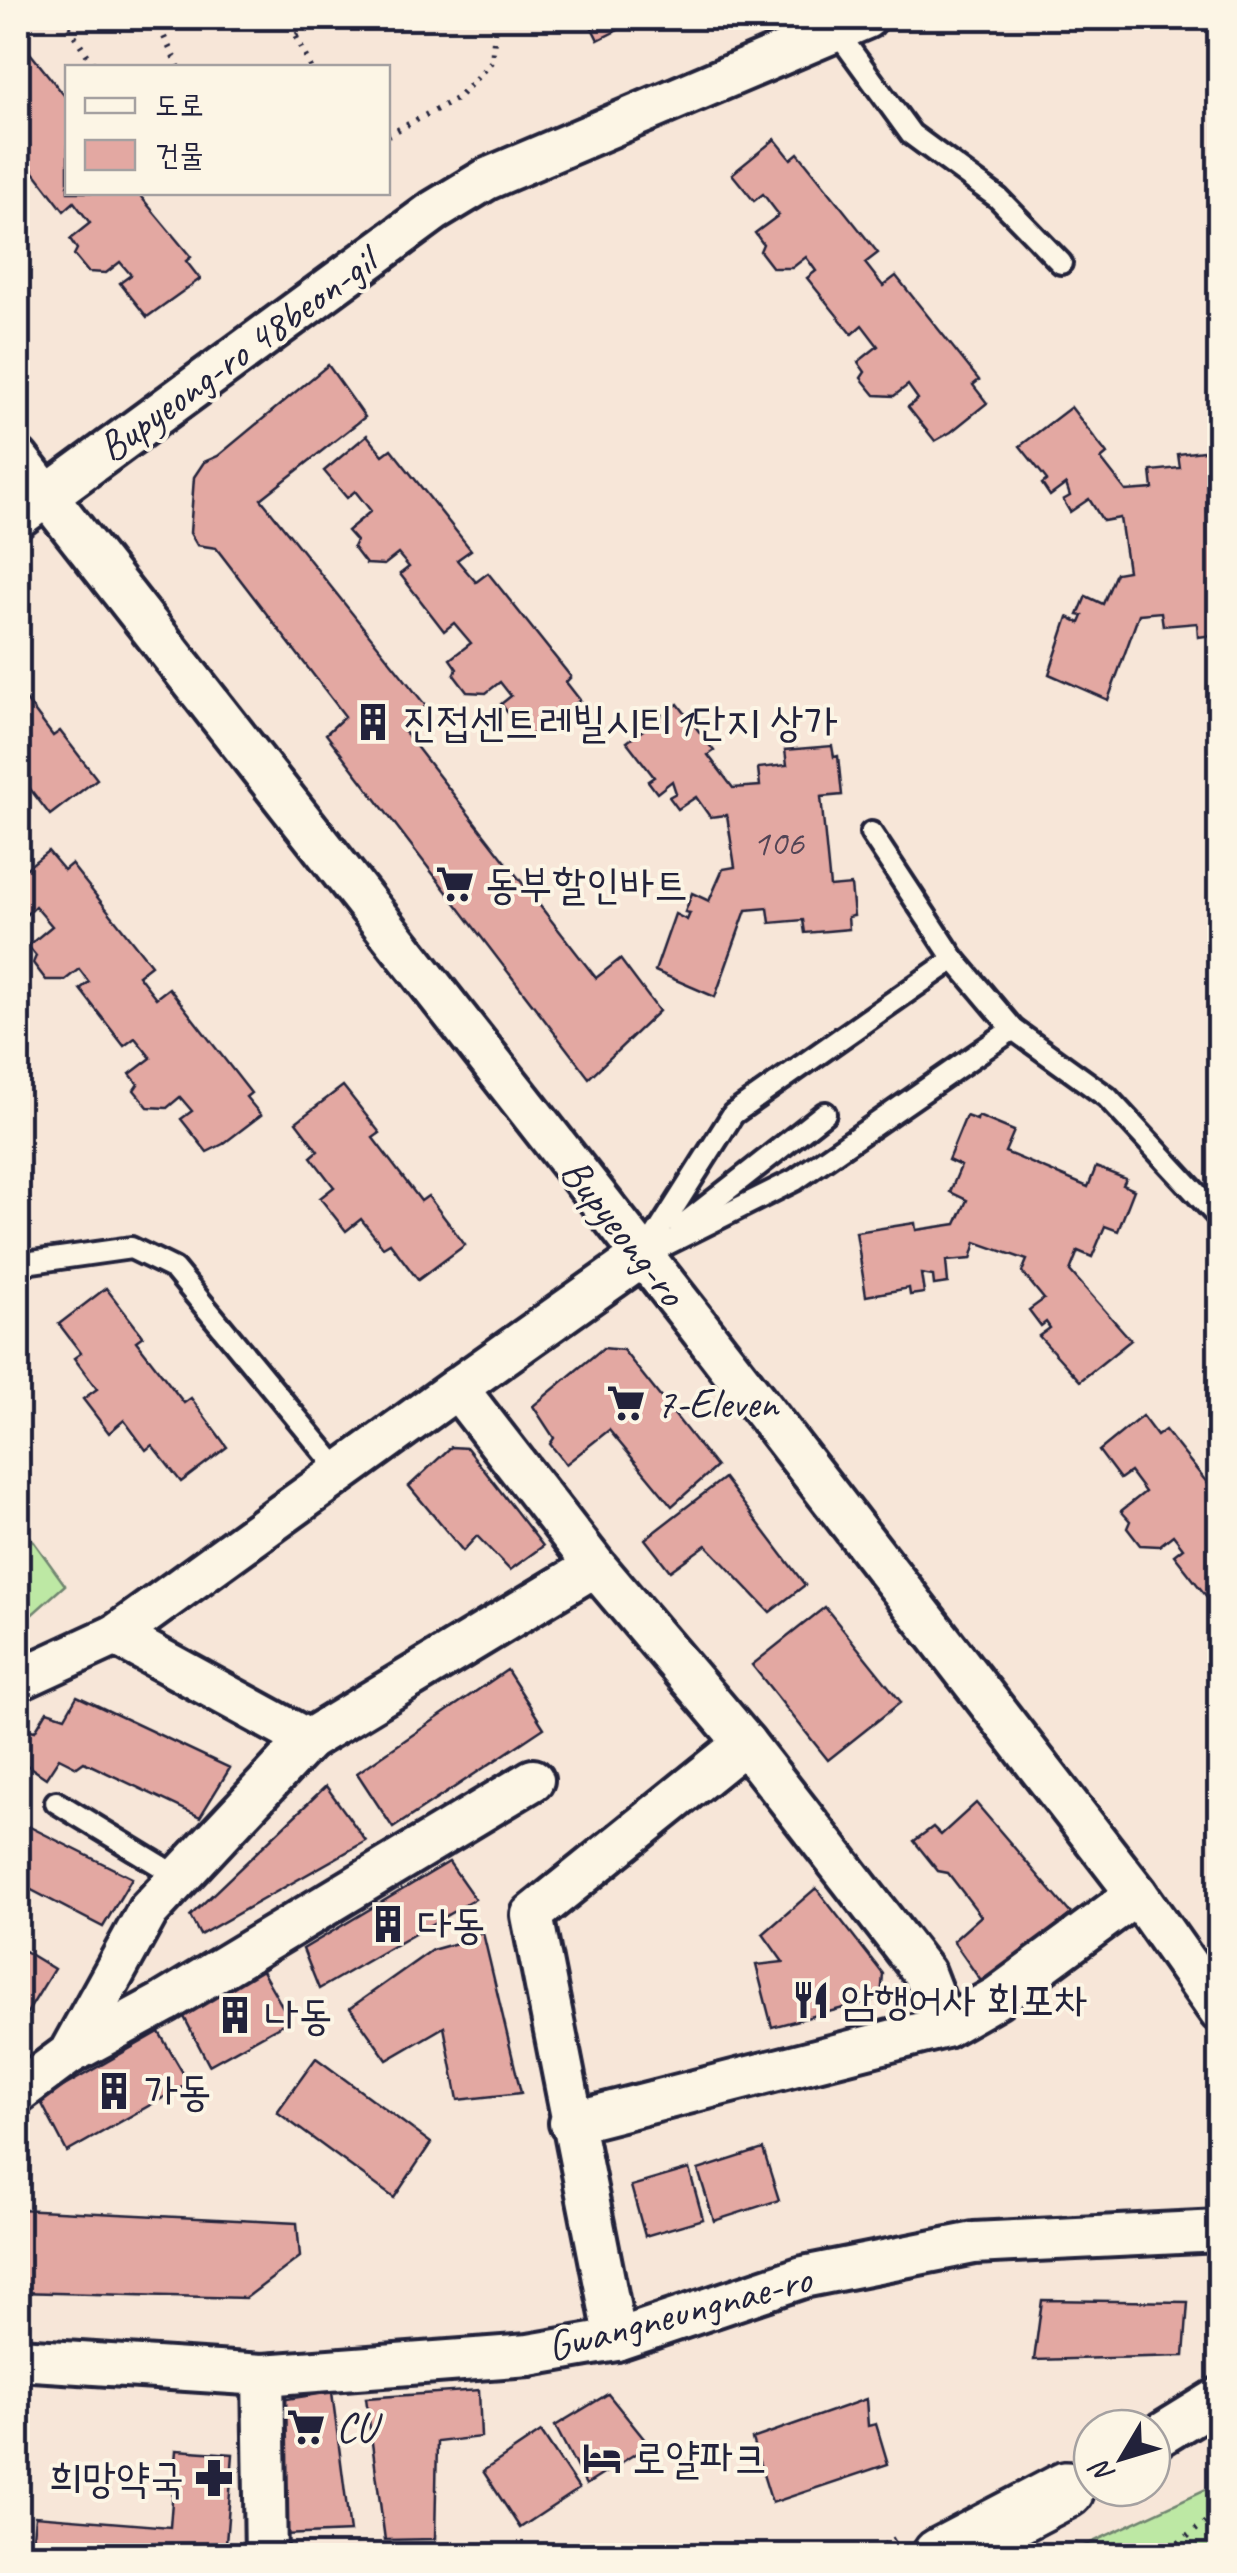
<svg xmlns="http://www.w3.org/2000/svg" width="1237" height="2573" viewBox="0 0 1237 2573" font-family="Caveat,'Poor Story',sans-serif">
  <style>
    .green { fill: #bde8a4; stroke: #708570; stroke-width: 2.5 }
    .building { fill: #e3a8a2; stroke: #22223b; stroke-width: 2.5 }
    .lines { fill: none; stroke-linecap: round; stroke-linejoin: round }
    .service-casing { stroke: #22223b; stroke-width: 28 }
    .minor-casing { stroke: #22223b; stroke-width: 48 }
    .secondary-casing { stroke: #22223b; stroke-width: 62 }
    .path { stroke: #22223b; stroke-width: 6; stroke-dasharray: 2.5 8; stroke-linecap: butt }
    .service { stroke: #fcf5e5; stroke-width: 20 }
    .minor { stroke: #fcf5e5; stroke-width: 40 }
    .secondary { stroke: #fcf5e5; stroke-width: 55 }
    .labels { text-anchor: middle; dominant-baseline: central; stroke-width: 8; stroke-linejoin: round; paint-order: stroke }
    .number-label { font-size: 38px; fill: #524455 }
    .street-label { font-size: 42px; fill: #22223b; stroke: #fcf5e5 }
    .poi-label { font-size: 42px; fill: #22223b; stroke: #fcf5e5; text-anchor: start }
  </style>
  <rect width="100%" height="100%" fill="#f7e6d8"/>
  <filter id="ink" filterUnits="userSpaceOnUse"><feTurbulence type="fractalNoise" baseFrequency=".01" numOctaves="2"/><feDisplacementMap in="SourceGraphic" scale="20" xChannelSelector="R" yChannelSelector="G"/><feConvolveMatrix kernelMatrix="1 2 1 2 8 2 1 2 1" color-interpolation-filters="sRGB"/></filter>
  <g filter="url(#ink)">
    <g class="green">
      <polygon points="18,1520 65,1585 18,1627"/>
      <polygon points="1219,2483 1219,2555 1065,2555"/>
    </g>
    <g class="building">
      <polygon points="587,18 642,18 598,40"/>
      <polygon points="18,38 68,100 68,192 137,192 191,257 186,261 200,279 147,317 120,283 131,275 120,262 106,273 88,272 74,255 77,249 70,239 90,223 74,202 64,211 20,154 29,147 18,135"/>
      <polygon points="775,139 791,159 798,153 878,253 865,263 883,286 896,276 979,380 973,385 987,403 951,432 935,441 908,407 918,399 908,385 894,396 875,395 861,378 865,372 858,362 878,346 862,325 852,334 807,278 816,271 806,257 792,268 773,268 760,251 763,244 755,233 779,215 763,194 754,201 732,174"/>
      <polygon points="328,365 365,417 261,499 426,706 401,727 596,978 620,959 659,1011 589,1078 326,734 345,716 216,548 197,545 190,533 194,477 204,462 218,456"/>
      <polygon points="1071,407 1107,454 1101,459 1126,491 1153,489 1151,471 1180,468 1178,454 1220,449 1220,500 1214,500 1220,634 1198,637 1197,623 1163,626 1161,612 1139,614 1108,700 1049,674 1068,617 1080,623 1083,616 1078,615 1086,596 1103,604 1116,573 1128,571 1120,518 1103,521 1089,499 1070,512 1063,500 1070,496 1066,484 1050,496 1042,484 1047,480 1020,446"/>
      <polygon points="367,435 383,455 391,449 471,550 457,560 476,582 488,573 571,677 566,682 580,700 542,729 527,737 501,704 511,696 500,682 486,693 467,692 454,675 457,669 450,659 471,643 454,623 444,631 400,574 409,567 398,554 384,565 366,564 353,547 356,541 347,531 371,511 355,491 347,498 324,471"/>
      <polygon points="18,689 53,736 60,731 97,779 50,815 21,777 18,780"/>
      <polygon points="678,704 714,751 708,755 733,788 760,786 758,768 787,765 785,750 832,746 834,757 838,756 842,795 821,797 830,887 851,885 854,916 848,917 849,929 805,933 803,920 770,923 768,908 746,910 715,997 655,971 675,914 687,920 690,913 685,912 692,893 709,901 723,869 735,867 727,815 710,817 696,797 678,809 669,797 676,793 672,781 657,793 648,781 654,777 627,742"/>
      <polygon points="48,851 64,870 71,864 151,965 138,975 156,998 169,988 251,1093 246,1097 261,1115 223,1144 207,1152 181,1119 192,1111 180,1097 167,1108 148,1107 134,1090 138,1084 130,1074 151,1058 135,1038 124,1046 80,989 89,982 79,969 65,980 46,980 33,963 36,956 28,946 52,926 35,906 27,914 18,902 18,875"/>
      <polygon points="343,1086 380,1133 373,1138 421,1201 428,1196 465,1245 418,1280 390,1243 383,1247 361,1219 346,1231 320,1198 334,1187 311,1157 318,1151 296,1122"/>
      <polygon points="966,1116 977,1120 978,1116 1014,1131 1005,1152 1088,1187 1096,1167 1126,1179 1123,1185 1134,1190 1118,1231 1105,1226 1092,1257 1078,1251 1070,1271 1131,1340 1080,1381 1039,1336 1050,1328 1046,1322 1041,1326 1029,1310 1044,1299 1022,1272 1027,1260 976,1242 971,1259 946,1261 948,1283 934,1285 933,1276 921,1274 924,1293 910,1295 909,1288 866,1296 856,1232 915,1223 916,1230 956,1224 967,1200 950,1192 961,1166 948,1160"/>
      <polygon points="106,1288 143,1336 136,1341 184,1403 191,1398 227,1447 181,1482 152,1445 146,1450 124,1420 109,1433 83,1399 97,1389 74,1358 81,1353 59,1324"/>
      <polygon points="603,1348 623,1350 716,1467 672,1506 609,1430 566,1464 550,1444 554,1438 533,1406"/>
      <polygon points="1142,1416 1157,1436 1165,1430 1220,1499 1218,1611 1174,1555 1183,1548 1173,1535 1159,1546 1140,1545 1127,1528 1130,1521 1121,1511 1145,1492 1130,1472 1120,1479 1099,1451"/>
      <polygon points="451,1447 467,1448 543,1546 510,1570 477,1536 463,1551 409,1486"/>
      <polygon points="724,1478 805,1585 770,1612 706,1545 670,1571 645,1539"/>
      <polygon points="825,1607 901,1702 828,1760 752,1665"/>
      <polygon points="507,1670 544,1728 393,1828 357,1773"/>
      <polygon points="77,1696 230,1768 200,1817 84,1762 77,1767 59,1758 46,1778 18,1759 18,1738 26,1729 35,1731 47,1711 65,1717"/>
      <polygon points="326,1786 366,1841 200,1935 190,1916"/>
      <polygon points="976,1803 1071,1914 983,1984 953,1941 981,1916 948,1873 938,1871 914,1841 933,1827 941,1835"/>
      <polygon points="18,1821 132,1878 103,1927 18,1883"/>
      <polygon points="449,1862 475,1899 319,1989 303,1949"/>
      <polygon points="816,1888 883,1974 881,1998 772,2027 756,1965 783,1962 763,1934"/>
      <polygon points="463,1933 483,1933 521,2093 458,2100 444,2027 387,2060 350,2008 432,1950 464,1941"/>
      <polygon points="18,1947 54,1969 18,2028"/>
      <polygon points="261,1969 290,2020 209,2065 181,2011"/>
      <polygon points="159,2032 189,2083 67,2152 40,2100"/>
      <polygon points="316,2058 431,2143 394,2198 277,2112"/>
      <polygon points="763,2149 779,2200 714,2221 698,2170"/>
      <polygon points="689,2169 703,2219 645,2236 631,2186"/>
      <polygon points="18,2209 297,2223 300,2257 246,2298 18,2292"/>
      <polygon points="1042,2300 1188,2302 1184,2356 1034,2360"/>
      <polygon points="479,2390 481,2437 437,2442 435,2539 385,2540 366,2398"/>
      <polygon points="332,2392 350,2532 283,2535 280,2400"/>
      <polygon points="608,2394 649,2445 586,2485 555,2426"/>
      <polygon points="866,2399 868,2426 876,2424 888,2464 772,2503 752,2439"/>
      <polygon points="541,2432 579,2489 520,2528 483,2471"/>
      <polygon points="176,2450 233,2454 225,2556 31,2556 35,2516 170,2527"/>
    </g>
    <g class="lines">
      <g class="service-casing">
        <g id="service">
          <polyline points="834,28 911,134 998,198 1061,263"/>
          <polyline points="871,833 954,959 1013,1029 1107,1097 1220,1219"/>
          <polyline points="680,1227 825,1113"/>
          <polyline points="645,1255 795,1180 1013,1029"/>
          <polyline points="643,1256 733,1114 954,959"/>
          <polyline points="18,1264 131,1248 174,1269 341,1472"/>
          <polyline points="56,1802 179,1877"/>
        </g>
      </g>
      <g class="minor-casing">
        <g id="minor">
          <polyline points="18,459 695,1322 1137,1894 1220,2012"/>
          <polyline points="18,517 434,211 487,179 866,18"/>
          <polyline points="457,1388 643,1256"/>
          <polyline points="595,1566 308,1740 116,1635 457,1388 595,1566 745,1743"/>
          <polyline points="18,1680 116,1635"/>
          <polyline points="945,2027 996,1998 1137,1894"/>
          <polyline points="69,2054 165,2002 533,1780"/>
          <polyline points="18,2092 69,2054 148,1911 308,1740"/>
          <polyline points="570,2123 945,2027 924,1973 745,1743 532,1915 616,2340"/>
          <polyline points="18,2359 263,2375 529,2355 616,2340 803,2277 974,2243 1220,2231"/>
          <polyline points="263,2375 266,2556"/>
          <polyline points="1152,2440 1220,2398"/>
        </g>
      </g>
      <g class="secondary-casing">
        <polyline id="secondary" points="940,2556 1066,2490"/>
      </g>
      <g class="path">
        <polyline points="63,18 96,68"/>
        <polyline points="155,18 179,68"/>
        <polyline points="287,18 311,68"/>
        <polyline points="296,35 333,18"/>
        <polyline points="388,135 458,98 492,61 496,18"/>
        <polyline points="18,183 31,183"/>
        <polyline points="198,192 278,192"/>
        <polyline points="866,2556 895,2539"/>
        <polyline points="1162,2556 1220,2511"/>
      </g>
      <use href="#service" class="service"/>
      <use href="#minor" class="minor"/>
      <use href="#secondary" class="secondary"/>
    </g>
  </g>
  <defs>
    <g id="building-bare" transform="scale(3)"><path d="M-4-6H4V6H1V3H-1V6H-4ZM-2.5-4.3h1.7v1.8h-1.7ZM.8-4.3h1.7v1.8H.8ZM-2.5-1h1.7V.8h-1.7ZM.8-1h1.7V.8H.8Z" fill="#22223b" stroke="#fcf5e5" stroke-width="2.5" paint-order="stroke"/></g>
    <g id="supermarket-bare" transform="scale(3)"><path d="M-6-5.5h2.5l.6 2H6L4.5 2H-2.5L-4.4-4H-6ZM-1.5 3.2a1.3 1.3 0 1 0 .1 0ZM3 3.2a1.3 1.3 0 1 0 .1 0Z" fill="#22223b" stroke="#fcf5e5" stroke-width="2.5" paint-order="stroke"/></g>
    <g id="restaurant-bare" transform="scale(3)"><path d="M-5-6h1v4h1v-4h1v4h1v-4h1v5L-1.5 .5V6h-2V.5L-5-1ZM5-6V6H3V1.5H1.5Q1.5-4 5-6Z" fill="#22223b" stroke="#fcf5e5" stroke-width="2.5" paint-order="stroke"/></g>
    <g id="hotel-bare" transform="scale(3)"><path d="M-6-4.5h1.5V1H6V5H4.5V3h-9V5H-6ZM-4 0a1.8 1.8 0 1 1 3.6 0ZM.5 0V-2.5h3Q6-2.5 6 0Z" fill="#22223b" stroke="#fcf5e5" stroke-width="2.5" paint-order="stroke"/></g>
    <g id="pharmacy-bare" transform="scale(3)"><path d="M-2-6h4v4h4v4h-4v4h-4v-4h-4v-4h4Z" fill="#22223b" stroke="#fcf5e5" stroke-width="2.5" paint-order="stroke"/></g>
  </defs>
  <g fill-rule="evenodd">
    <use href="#building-bare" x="373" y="722"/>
    <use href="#supermarket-bare" x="455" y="884"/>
    <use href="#supermarket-bare" x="626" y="1403"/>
    <use href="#building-bare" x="388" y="1924"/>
    <use href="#restaurant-bare" x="811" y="2000"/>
    <use href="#building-bare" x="235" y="2015"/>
    <use href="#building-bare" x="114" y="2091"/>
    <use href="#supermarket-bare" x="306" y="2427"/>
    <use href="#hotel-bare" x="602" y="2458"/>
    <use href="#pharmacy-bare" x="214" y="2478"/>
  </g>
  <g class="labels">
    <g class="number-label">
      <text x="778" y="842">106</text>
    </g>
    <g class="street-label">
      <text transform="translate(237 355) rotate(-36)">Bupyeong-ro 48beon-gil</text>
      <text transform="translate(623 1232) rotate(52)">Bupyeong-ro</text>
      <text transform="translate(679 2313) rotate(-15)">Gwangneungnae-ro</text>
    </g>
    <g class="poi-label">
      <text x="403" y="722">진접센트레빌시티1단지 상가</text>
      <text x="485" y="884">동부할인바트</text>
      <text x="656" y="1403">7-Eleven</text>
      <text x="418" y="1924">다동</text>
      <text x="841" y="2000">암행어사 회포차</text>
      <text x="265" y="2015">나동</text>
      <text x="144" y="2091">가동</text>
      <text x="336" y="2427">CU</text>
      <text x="632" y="2458">로얄파크</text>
      <text x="184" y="2478" text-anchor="end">희망약국</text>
    </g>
  </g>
  <rect width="1237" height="2573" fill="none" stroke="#fcf5e5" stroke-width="60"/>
  <rect x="30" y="30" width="1177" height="2513" fill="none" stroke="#22223b" stroke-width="4" filter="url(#ink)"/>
  <rect x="65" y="65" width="325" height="130" fill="#fcf5e5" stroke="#a5a1a1" stroke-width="2.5"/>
  <rect x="85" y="98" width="50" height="15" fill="#fcf5e5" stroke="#a5a1a1" stroke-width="2.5"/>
  <text x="155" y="115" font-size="30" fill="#22223b">도로</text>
  <rect x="85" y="140" width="50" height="30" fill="#e3a8a2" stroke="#a5a1a1" stroke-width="2.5"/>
  <text x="155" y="165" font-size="30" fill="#22223b">건물</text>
  <g transform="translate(1122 2458) rotate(232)"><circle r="48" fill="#fcf5e5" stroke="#a5a1a1" stroke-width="2.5"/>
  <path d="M0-8L18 38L0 25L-18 38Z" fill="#22223b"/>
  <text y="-15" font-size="28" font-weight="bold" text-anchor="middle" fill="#22223b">N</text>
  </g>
</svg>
